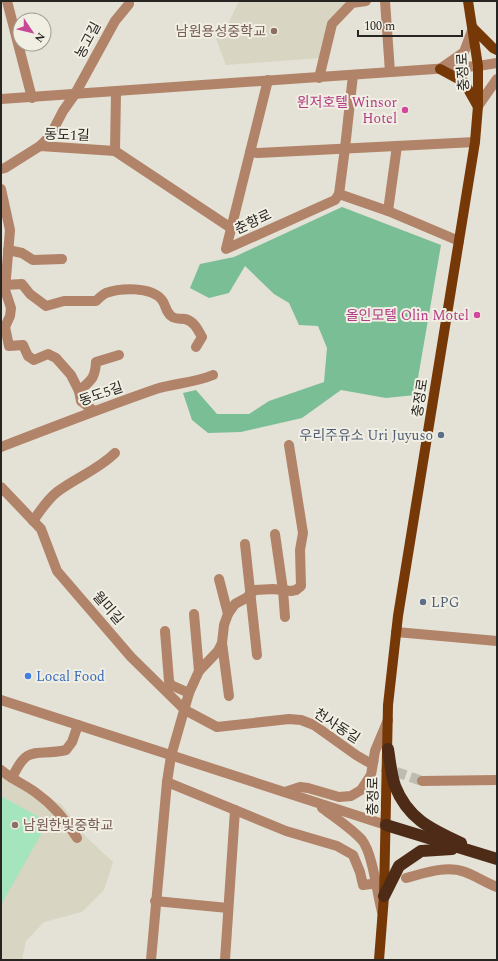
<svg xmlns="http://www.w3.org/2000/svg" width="498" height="961" viewBox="0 0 498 961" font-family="Spectral,'Noto Sans KR',serif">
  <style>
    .built { fill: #d9d5c3 }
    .green { fill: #a5e5be }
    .forest { fill: #79be95 }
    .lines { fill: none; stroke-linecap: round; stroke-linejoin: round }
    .minor-tunnel { stroke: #bebbb2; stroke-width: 10; stroke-dasharray: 10 5; stroke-linecap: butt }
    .minor { stroke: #b18368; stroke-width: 10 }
    .major { stroke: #763806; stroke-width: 10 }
    .highway { stroke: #4e2b16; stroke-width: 12 }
    .education-dot { fill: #8d6e63; stroke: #f1eee3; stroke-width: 1.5 }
    .hotel-dot { fill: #d1479c; stroke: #f1eee3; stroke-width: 1.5 }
    .service-dot { fill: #5c6f8a; stroke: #f1eee3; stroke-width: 1.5 }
    .shop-dot { fill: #3f7fe0; stroke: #f1eee3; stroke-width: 1.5 }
    .labels { text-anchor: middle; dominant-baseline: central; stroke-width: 4; stroke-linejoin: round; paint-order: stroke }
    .education-label { font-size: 14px; fill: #785e54; stroke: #f1eee3; text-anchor: end }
    .street-label { font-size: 14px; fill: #262521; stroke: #f1eee3 }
    .hotel-label { font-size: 14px; fill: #b23c85; stroke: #f1eee3; text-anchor: end }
    .service-label { font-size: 14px; fill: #4e5e75; stroke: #f1eee3; text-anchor: end }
    .shop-label { font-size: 14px; fill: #366cbe; stroke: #f1eee3; text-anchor: start }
  </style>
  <rect width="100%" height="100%" fill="#e4e1d6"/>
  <g class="built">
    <polygon points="239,1 347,1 328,24 319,58 226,65 216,39 229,22"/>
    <polygon points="1,777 61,804 87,838 113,862 104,890 82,912 44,922 26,941 22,960 1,960"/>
  </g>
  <polygon class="green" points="1,796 48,822 1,905"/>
  <polygon class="forest" points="342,207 441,245 415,395 386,398 341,390 302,418 241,432 208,433 192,420 183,393 196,390 217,414 249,414 269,401 324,382 327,348 318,326 299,325 289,303 274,294 245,266 229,293 209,298 190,288 200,264 234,257"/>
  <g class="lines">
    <polyline class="minor-tunnel" points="368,762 422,781"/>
    <g class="minor">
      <polyline points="7,1 32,98"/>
      <polyline points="385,1 390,72"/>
      <polyline points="441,68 464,52 473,28"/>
      <polyline points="319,78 332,24 352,3 366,1"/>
      <polyline points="268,80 226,249 335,200 339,194 345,148 353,75"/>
      <polyline points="1,99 478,66 497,63"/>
      <polyline points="478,106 497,79"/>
      <polyline points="40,146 50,136 63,111 75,94 115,21 129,4 129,1"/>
      <polyline points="115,151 231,228"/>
      <polyline points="115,151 116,92"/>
      <polyline points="250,152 258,153 475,142"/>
      <polyline points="1,169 5,168 40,146 115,151"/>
      <polyline points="1,189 10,230 5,290 11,308 10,316 5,327 1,330"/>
      <polyline points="339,194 388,211 459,241"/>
      <polyline points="388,211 397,146"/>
      <polyline points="8,250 22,253 33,260 62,259"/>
      <path d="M5,285L22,284L30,294L46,306L64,301H96C99,298 102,295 106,293C120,288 151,286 162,300C166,305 165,311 171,316C176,320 179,318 185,319C194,321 198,330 202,337L196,347"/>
      <polyline points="5,327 9,346 23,345 28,356 34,360 48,354 56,358 71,375 79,391 81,401 94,411"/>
      <path d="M79,391C91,380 95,379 96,362L119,355"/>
      <path d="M1,447C53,427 104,407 156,389C175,383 194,383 213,375"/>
      <polyline points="1,487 41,529 57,571 131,657 185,710 217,727 289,719 301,720 314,725 356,755 368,762"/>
      <path d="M33,521C40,511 47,500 57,492C75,478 98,470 115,453"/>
      <polyline points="275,534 283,590 285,617"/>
      <polyline points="245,544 257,655"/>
      <polyline points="219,579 228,614"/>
      <polyline points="194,614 199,671"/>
      <polyline points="165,631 169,681 171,685 189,693"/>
      <polyline points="396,632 497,641"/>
      <polyline points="222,643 229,696"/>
      <polyline points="1,700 386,825"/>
      <path d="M1,770C11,779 24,784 35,792C52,804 66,820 77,838"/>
      <path d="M12,778C28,743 35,757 66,750L72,742L78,725"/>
      <polyline points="422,781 497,780"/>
      <polyline points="167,782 286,831 337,846 353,855 360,872 363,885 371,884"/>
      <polyline points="285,792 300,787 308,788 339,797 351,796 361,790 371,775 375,751 388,720"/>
      <path d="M322,808C336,818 351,828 362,840C373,854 377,894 382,912"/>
      <path d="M406,878C425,873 446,865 465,872C476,876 486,883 497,887"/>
      <polyline points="155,901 228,908"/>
      <polyline points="151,960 167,782 171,756 189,693 199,671 218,651 222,643 224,625 228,614 235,604 246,598 255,590 273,589 291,591 296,590 301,586 300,550 303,533 289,445"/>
      <polyline points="225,960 235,810"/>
    </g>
    <g class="major">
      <polyline points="473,28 493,48 497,50"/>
      <polyline points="440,69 464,82 477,105"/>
      <polyline points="379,960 384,896 388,705 398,616 475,142 478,106 478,66 468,1"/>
    </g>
    <g class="highway">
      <path d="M388,749C390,761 391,774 395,786C408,819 431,829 461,843"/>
      <polyline points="386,825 497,859"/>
      <polyline points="384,896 399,866 421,851 452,849"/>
    </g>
  </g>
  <g class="education-dot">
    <circle cx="274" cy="31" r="4"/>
    <circle cx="15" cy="825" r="4"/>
  </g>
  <g class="hotel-dot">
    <circle cx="405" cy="110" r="4"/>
    <circle cx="477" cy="315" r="4"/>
  </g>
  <g class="service-dot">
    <circle cx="441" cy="435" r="4"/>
    <circle cx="423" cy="602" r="4"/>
  </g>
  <circle class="shop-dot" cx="28" cy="676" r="4"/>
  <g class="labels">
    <g class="education-label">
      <text x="266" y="31">남원용성중학교</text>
      <text x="23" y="825" text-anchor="start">남원한빛중학교</text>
    </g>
    <g class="street-label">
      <text transform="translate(88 40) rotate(-62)">농고길</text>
      <text transform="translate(463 72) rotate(-93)">충정로</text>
      <text transform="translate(67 135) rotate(2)">동도1길</text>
      <text transform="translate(253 222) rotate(-25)">춘향로</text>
      <text transform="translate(101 394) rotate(-19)">동도5길</text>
      <text transform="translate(420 398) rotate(-81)">충정로</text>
      <text transform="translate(108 608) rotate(49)">월미길</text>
      <text transform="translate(337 726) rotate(33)">천사동길</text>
      <text transform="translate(373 796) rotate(-89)">충정로</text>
    </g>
    <g class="hotel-label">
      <text x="397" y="102">윈저호텔 Winsor<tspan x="397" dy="16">Hotel</tspan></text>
      <text x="469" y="315">올인모텔 Olin Motel</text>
    </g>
    <g class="service-label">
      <text x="433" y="435">우리주유소 Uri Juyuso</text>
      <text x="431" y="602" text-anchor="start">LPG</text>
    </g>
    <g class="shop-label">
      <text x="36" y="676">Local Food</text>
    </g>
  </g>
  <rect width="498" height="961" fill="none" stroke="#262521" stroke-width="4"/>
  <g transform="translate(32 32) rotate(125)"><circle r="19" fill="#f1eee3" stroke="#a09e95"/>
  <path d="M0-3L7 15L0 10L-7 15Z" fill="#c74996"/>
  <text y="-6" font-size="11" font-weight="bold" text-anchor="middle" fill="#262521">N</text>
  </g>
  <path d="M358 30v6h104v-6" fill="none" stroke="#262521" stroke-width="2"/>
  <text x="364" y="30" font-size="12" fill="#262521" stroke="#f1eee3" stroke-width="3" paint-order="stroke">100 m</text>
</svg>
